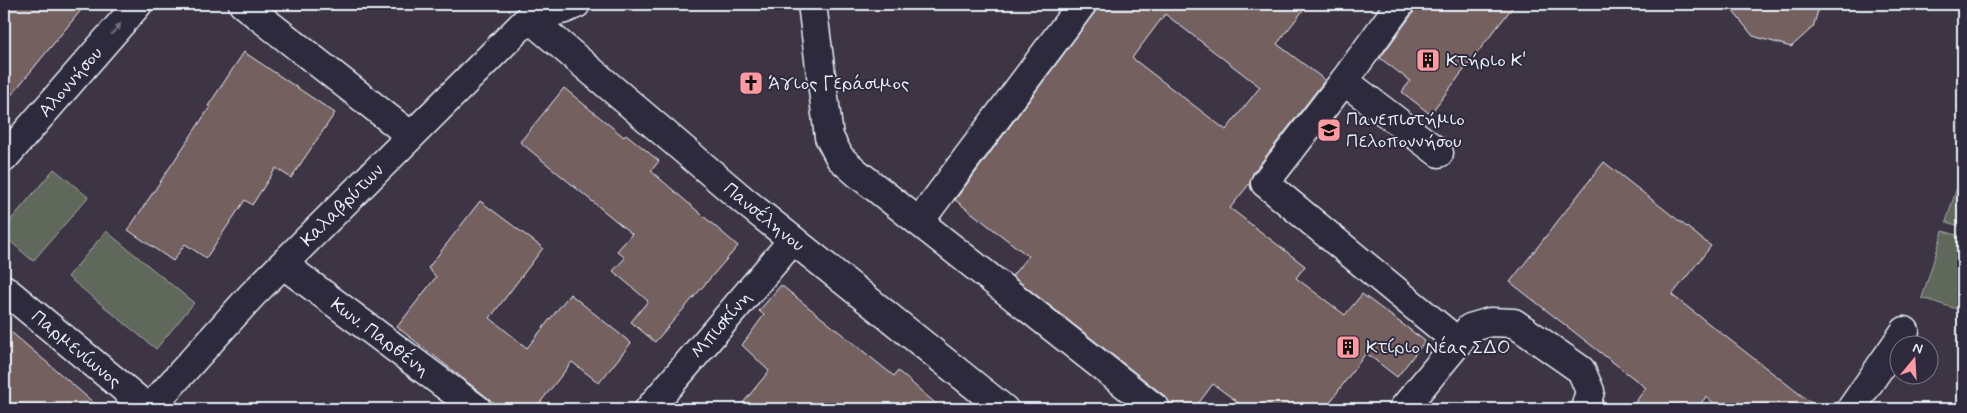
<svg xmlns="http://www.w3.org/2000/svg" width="1967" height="413" viewBox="0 0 1967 413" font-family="Mynerve,sans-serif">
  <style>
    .green { fill: #5f675a; stroke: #a4aca9 }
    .building { fill: #746161; stroke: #e8f1f8; fill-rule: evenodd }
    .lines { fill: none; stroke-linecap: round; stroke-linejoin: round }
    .minor-casing { stroke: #e8f1f8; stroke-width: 31 }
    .minor { stroke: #2f2a3d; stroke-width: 28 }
    .oneway { fill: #70707e }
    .labels { text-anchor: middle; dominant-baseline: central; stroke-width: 4; stroke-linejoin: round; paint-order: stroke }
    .poi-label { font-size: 19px; fill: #e8f1f8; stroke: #2f2a3d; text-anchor: start }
    .street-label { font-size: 19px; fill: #e8f1f8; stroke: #2f2a3d }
  </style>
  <rect width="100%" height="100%" fill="#3d3544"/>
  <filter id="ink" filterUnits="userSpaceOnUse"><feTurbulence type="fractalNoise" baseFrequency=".02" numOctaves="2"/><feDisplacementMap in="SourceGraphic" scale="10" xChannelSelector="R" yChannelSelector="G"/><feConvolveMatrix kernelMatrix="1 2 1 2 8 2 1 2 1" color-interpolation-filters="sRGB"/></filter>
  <g filter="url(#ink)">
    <g class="green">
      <polygon points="1963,168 1963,227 1946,222"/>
      <polygon points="54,169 88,197 33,261 4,236 4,228"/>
      <polygon points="106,231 194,303 156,349 68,277"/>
      <polygon points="1943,231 1963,237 1963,311 1922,298"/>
    </g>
    <g class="building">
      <polygon points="4,4 86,4 4,104"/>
      <path d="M1101,4H1308L1277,44L1325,80L1253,173L1250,183L1230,208L1305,266L1296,278L1345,315L1362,294L1425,341L1397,377L1366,353L1325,409H1247L1213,384L1194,409H1175L1171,406L1166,397L1012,276L1028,256L955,200ZM1165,14L1260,87L1226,130L1132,58Z"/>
      <polygon points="1415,4 1515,4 1430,114 1402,92 1410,81 1380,58 1413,13"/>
      <polygon points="1727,4 1820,4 1813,27 1791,47 1753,36"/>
      <polygon points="244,52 335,113 291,178 276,168 252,205 245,200 206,258 185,244 173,261 128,230 210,107 208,106"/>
      <polygon points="564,88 624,137 626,134 659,161 651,171 738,246 655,342 631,322 648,301 613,271 625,258 617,251 632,234 520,142"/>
      <polygon points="1604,162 1711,246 1672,295 1819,409 1722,409 1706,397 1696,409 1630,409 1646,388 1510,282"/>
      <polygon points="480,201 543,248 490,318 527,348 570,294 631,343 599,383 572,362 535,409 502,409 397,327 436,277 428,268"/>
      <polygon points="781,285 894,376 898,371 942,409 738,409 769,371 742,345 764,315 759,311"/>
      <polygon points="4,326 50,365 101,409 4,409"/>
    </g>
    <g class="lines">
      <g class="minor-casing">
        <g id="minor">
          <polyline points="243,4 410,135"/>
          <polyline points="812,4 829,137 840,158 857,173 1156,409"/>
          <polyline points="1400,4 1344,81 1439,153"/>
          <path id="s1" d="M529,18L743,200L1004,409"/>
          <polyline points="529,18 565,9 576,4"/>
          <polyline points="1344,81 1265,183 1458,342"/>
          <path id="s2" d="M4,158L138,4"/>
          <polyline points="919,222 1082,4"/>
          <path id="s3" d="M284,265L477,409"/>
          <path id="s4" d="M4,289L149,409L252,295L529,18L538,4"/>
          <path id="s5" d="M649,409L793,240"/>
          <polyline points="1403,409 1470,328 1490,322 1514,323 1581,370 1590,391 1585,409"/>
          <polyline points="1851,409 1905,331"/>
        </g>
      </g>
      <use href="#minor" class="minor"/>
    </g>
    <defs><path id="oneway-solid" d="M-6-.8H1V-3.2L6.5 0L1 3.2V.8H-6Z" transform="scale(1.25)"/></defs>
    <use class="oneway" href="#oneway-solid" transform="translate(116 29) rotate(-49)"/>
  </g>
  <defs>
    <g id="building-square" transform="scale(1.25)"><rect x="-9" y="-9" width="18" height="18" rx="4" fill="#ff9aa2" stroke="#2f2a3d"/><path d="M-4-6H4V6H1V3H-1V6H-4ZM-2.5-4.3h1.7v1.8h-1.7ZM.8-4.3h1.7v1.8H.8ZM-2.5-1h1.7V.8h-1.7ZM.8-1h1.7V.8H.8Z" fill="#111"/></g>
    <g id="church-square" transform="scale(1.25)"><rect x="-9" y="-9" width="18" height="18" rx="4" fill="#ff9aa2" stroke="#2f2a3d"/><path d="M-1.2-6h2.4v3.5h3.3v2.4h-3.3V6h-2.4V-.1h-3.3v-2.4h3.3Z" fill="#111"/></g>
    <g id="university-square" transform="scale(1.25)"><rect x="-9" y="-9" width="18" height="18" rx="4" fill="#ff9aa2" stroke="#2f2a3d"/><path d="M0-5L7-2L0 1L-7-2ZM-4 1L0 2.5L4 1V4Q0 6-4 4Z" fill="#111"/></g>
  </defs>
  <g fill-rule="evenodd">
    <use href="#building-square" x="1428" y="60"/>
    <use href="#church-square" x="751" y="83"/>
    <use href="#university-square" x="1329" y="130"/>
    <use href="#building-square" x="1348" y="347"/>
  </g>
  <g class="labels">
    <g class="poi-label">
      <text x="1446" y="60">Κτήριο Κ'</text>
      <text x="768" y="83">Άγιος Γεράσιμος</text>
      <text x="1346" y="119">Πανεπιστήμιο<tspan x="1346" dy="22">Πελοποννήσου</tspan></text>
      <text x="1366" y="347">Κτίριο Νέας ΣΔΟ</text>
    </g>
    <g class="street-label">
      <text stroke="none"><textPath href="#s2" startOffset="101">Αλοννήσου</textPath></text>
      <text stroke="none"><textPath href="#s4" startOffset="469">Καλαβρύτων</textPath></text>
      <text stroke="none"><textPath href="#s1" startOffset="308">Πανσέληνου</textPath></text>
      <text stroke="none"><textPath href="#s5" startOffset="111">Μπισκίνη</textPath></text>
      <text stroke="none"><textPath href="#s3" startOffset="120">Κων. Παρθένη</textPath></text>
      <text stroke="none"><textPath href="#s4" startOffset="94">Παρμενίωνος</textPath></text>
    </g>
  </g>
  <rect width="1967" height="413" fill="none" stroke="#2f2a3d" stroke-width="20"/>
  <rect x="10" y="10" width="1947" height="393" fill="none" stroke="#e8f1f8" stroke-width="2" filter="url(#ink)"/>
  <g transform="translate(1914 360) rotate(18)"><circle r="24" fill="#2f2a3d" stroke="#797a88"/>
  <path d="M0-4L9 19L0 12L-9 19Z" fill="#ff9aa2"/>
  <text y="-8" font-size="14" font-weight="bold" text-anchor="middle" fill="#e8f1f8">N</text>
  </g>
</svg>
